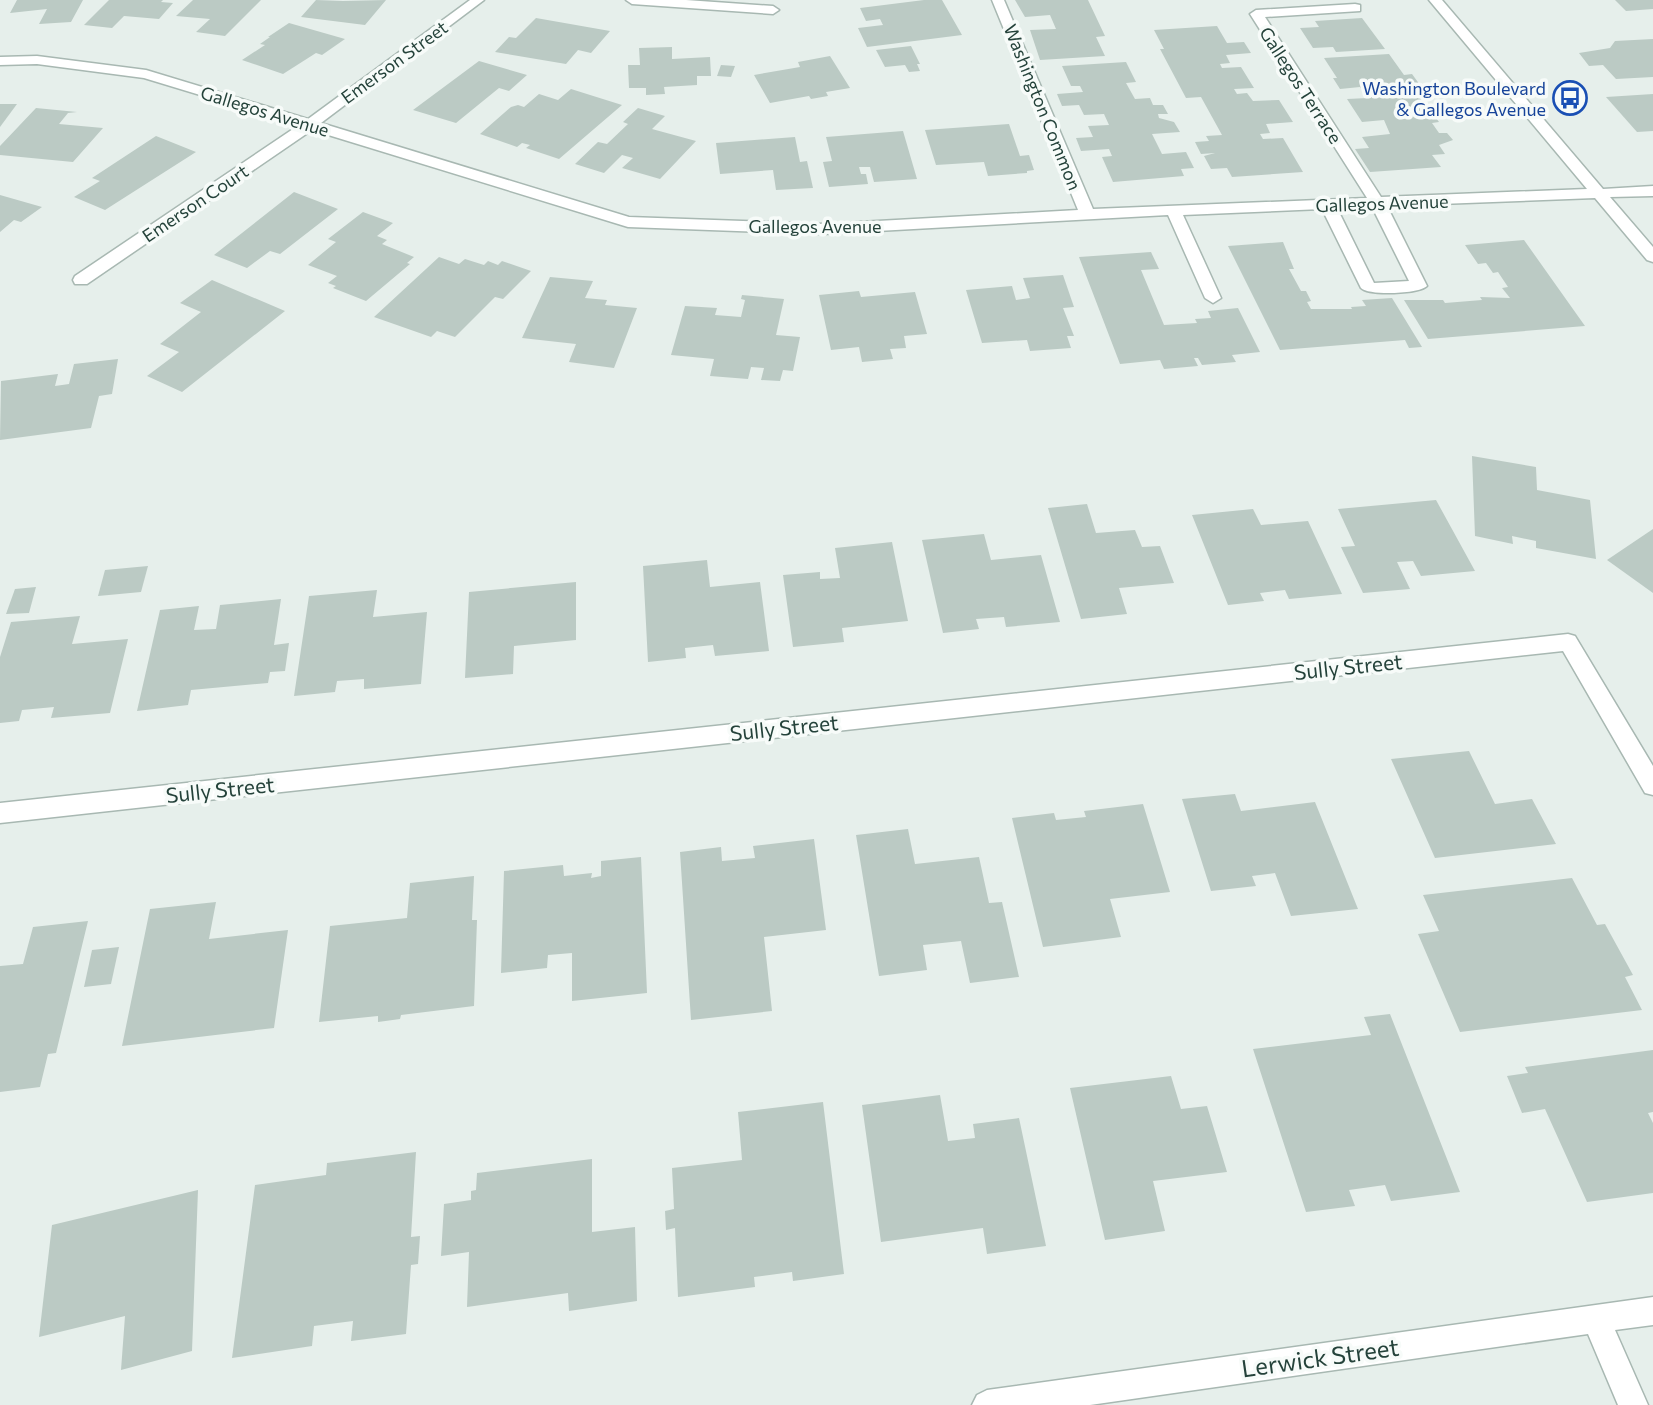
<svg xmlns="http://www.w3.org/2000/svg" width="1653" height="1405" viewBox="0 0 1653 1405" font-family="Commissioner,sans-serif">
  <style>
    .building { fill: #bbcac4 }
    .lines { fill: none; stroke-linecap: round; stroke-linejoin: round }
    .minor-casing { stroke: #a8b8b2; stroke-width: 3 }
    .minor { fill: #fff; fill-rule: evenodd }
    .labels { text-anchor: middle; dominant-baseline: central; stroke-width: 7; stroke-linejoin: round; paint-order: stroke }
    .far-street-label { font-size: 18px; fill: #24423a; stroke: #f7fbf9 }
    .far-transit-label { font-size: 18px; fill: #164399; stroke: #f7fbf9; text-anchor: end }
    .street-label { font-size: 21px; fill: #24423a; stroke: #f7fbf9 }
    .near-street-label { font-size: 24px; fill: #24423a; stroke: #f7fbf9 }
  </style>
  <rect width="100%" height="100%" fill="#e6efeb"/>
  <g class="building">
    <polygon points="17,0 83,0 71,22 39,24 47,9 10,13"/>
    <polygon points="109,0 163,0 161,2 173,3 159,19 124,16 112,28 84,25"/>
    <polygon points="193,0 261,0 225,36 196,32 210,19 176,16"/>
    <polygon points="316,0 343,1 386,0 365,25 301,17"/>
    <polygon points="924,0 942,0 962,35 867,47 858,28 883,25 880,19 866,21 860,8"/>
    <polygon points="1015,0 1088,0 1105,36 1096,37 1105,56 1040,60 1030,30 1056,29 1050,15 1025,17"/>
    <polygon points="1615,0 1653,0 1653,9 1626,11"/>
    <polygon points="536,18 610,31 591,53 578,50 566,64 495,52 509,37 516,38"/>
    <polygon points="1362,18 1385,49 1336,52 1333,47 1313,48 1300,28 1319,27 1315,21"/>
    <polygon points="289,23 345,39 322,55 316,53 283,74 242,60 265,45 260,44 270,37 268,37"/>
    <polygon points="1217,26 1227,43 1244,42 1251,53 1226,55 1230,63 1220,64 1222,68 1241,67 1254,88 1234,89 1237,94 1247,93 1253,101 1279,100 1293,122 1266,124 1270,133 1260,134 1263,139 1283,138 1303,172 1232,177 1227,168 1211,169 1204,156 1215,153 1201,154 1195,142 1209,141 1206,136 1222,135 1201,97 1186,98 1160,49 1164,49 1154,30"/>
    <polygon points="1653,39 1653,77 1616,79 1603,65 1589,66 1579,53 1610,48 1615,41"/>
    <polygon points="911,46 920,64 917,64 920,71 909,72 905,65 885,67 876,50"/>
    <polygon points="672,47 672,59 710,57 711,76 697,76 697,85 664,87 665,94 646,95 646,88 629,88 628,65 640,65 639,48"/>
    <polygon points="1389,54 1404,75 1412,74 1420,85 1413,86 1439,122 1432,123 1439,133 1447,133 1453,140 1439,145 1445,154 1432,155 1441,167 1370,172 1355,149 1369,148 1362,137 1390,134 1384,120 1362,122 1347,99 1368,98 1360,87 1340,89 1333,78 1337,78 1324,58"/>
    <polygon points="830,56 850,88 826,92 828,96 811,99 809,96 770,103 754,75 800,67 798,62"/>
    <polygon points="479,61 527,75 509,91 499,88 456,123 413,110"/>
    <polygon points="1126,62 1136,82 1126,83 1135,99 1150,98 1153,105 1163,105 1168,114 1158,114 1159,118 1174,122 1180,132 1152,134 1162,154 1186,152 1194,168 1181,169 1184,176 1113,182 1102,157 1112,156 1109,149 1081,151 1076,138 1093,137 1088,126 1109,125 1104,114 1084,115 1079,105 1062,106 1057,94 1083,92 1080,86 1071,86 1062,66"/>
    <polygon points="721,65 735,66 731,77 717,76"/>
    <polygon points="571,89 622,105 559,159 526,148 530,145 522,143 517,147 480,134 511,107 518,105 524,107 539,94 558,100"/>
    <polygon points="1653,94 1653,131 1637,132 1606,97"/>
    <polygon points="0,104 17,104 0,127"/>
    <polygon points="36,108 77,112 68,113 59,124 103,128 73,162 0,155 0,146"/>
    <polygon points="638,108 665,116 652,129 696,141 660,179 622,168 633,158 622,155 604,173 575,164 598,142 607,144 628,124 623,122"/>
    <polygon points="1009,124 1020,156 1029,155 1034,170 1027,171 1027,173 988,176 984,162 936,165 925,130"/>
    <polygon points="903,131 917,179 874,182 870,167 859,167 861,174 866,174 868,184 829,187 823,162 832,161 826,137"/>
    <polygon points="156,136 196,152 105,210 74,197 100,181 92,178"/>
    <polygon points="795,137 800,162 807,161 813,188 776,190 773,170 720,174 716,143"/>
    <polygon points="294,192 338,209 280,254 270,251 247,268 214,255"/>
    <polygon points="0,195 42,207 21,222 14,220 0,232"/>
    <polygon points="363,212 393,223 377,236 387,240 382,244 414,257 407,263 410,264 366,301 333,288 336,286 328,283 337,276 308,265 336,242 328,239"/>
    <polygon points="1524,240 1585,326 1428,339 1404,300 1443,300 1445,303 1482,300 1480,297 1510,298 1502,288 1508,287 1498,272 1493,273 1486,263 1478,264 1465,245"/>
    <polygon points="1283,242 1294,269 1289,269 1301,291 1306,291 1311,301 1307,302 1311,309 1352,309 1351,307 1366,306 1362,300 1392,298 1422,347 1409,348 1405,340 1280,350 1228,246"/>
    <polygon points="1151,252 1159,269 1141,270 1164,325 1197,323 1195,319 1211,318 1208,311 1238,308 1260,352 1232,355 1236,362 1202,365 1198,358 1194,358 1198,366 1164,369 1160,360 1120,364 1079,257"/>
    <polygon points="439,257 459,264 465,259 484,265 488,261 498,265 502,261 531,271 503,299 495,297 455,337 437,331 431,337 374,317"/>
    <polygon points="1063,275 1074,307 1063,308 1074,336 1067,336 1071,348 1030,351 1027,340 982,343 966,290 1012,286 1016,300 1030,298 1023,278"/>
    <polygon points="550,277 593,281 585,298 607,300 605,305 637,308 614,368 569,362 576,344 522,338"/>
    <polygon points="212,280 285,311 182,392 147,376 179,352 160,344 201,312 180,303"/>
    <polygon points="859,291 861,297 915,292 927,334 904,336 906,348 890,349 893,359 862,362 859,347 831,350 819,295"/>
    <polygon points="742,295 784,299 776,335 800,337 793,371 783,370 780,381 761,380 764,368 751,367 748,379 710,376 714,359 671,355 685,306 717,308 715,315 741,317 745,300 741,299"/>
    <polygon points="118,359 112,394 99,396 91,428 0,440 1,381 58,374 55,386 69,384 74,364"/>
    <polygon points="1472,456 1536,467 1537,490 1590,500 1596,559 1536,548 1536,541 1512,536 1513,544 1475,536"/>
    <polygon points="1436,500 1475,571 1421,576 1413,561 1397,562 1410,589 1363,593 1341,547 1355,546 1338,509"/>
    <polygon points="1087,504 1096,533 1135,530 1142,547 1160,546 1174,583 1119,588 1127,614 1081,619 1048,508"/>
    <polygon points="1253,509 1261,525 1308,521 1342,594 1289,599 1285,590 1260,593 1264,601 1228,605 1192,515"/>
    <polygon points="1653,529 1653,593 1607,560"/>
    <polygon points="984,534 991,560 1041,555 1060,622 1006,627 1004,617 976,619 979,629 943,633 922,540"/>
    <polygon points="892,542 908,621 842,628 844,642 793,647 783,575 820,572 820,579 840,578 835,548"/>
    <polygon points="707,560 710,587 760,582 769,651 715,656 713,645 685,648 686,658 648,662 643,566"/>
    <polygon points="148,566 141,592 98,596 105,570"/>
    <polygon points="576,582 576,640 514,646 513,674 465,678 469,592"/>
    <polygon points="36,587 29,613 6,614 15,589"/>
    <polygon points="377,590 373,617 427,612 421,684 364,689 364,679 337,681 335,692 294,696 309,596"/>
    <polygon points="281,599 274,645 289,643 285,671 270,672 268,683 191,690 188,705 137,711 160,610 199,606 194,630 216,629 220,605"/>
    <polygon points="80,616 72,644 128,639 110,713 51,718 54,707 22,710 19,721 0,723 0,657 11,622"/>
    <polygon points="1469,751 1495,804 1532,799 1556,844 1435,858 1391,759"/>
    <polygon points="1235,794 1241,811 1315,802 1358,909 1291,916 1275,873 1252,876 1256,886 1211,891 1182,799"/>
    <polygon points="1143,804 1170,892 1110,899 1121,937 1043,947 1012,818 1054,813 1056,820 1086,817 1084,811"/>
    <polygon points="908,829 915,864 979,857 989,903 1002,902 1019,977 970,983 961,941 923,945 927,970 879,976 856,835"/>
    <polygon points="814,839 826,930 764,937 772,1011 691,1020 680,852 721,847 722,861 755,858 753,846"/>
    <polygon points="641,857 647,993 572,1001 572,953 548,955 547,968 501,973 504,871 563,865 564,876 592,873 591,878 601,876 601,861"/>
    <polygon points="474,876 472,920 477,920 474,1006 401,1015 400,1019 378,1022 378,1016 319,1022 330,926 407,918 410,883"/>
    <polygon points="1572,878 1597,925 1605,924 1633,975 1625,977 1642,1010 1460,1032 1418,934 1439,931 1423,895"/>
    <polygon points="216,902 209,939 288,930 274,1028 122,1046 150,909"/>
    <polygon points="88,921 56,1053 48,1054 40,1087 0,1092 0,966 23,964 33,927"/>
    <polygon points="119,947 111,984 84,987 92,950"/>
    <polygon points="1390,1014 1460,1192 1391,1201 1385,1185 1349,1190 1355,1206 1306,1212 1253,1049 1371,1035 1364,1017"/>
    <polygon points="1653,1050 1653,1112 1648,1113 1653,1123 1653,1193 1587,1202 1545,1109 1522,1113 1507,1076 1528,1073 1525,1067"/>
    <polygon points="1171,1076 1181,1109 1207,1106 1227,1172 1153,1181 1165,1231 1105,1240 1070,1088"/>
    <polygon points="940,1095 948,1141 975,1138 973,1124 1019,1118 1046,1246 987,1254 983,1228 881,1242 862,1105"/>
    <polygon points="823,1102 844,1274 793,1281 792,1272 754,1277 755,1287 678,1297 675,1228 666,1230 665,1211 674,1209 672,1168 742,1160 738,1112"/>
    <polygon points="416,1152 411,1237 420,1236 418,1264 411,1265 406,1334 351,1341 353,1321 314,1326 312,1346 232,1358 255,1185 326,1175 327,1163"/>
    <polygon points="592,1159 592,1232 635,1227 637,1301 569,1311 568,1293 467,1307 469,1252 441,1256 444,1204 471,1200 471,1191 476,1190 477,1173"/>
    <polygon points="198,1190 192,1351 121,1370 125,1316 39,1337 52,1225"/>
  </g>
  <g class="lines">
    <g class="minor-casing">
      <g id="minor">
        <path d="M470,0H484L321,123L629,217L823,224L1078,210L992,0H1004L1093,209L1367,198L1250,14L1256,10L1355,4L1360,5V11L1265,17L1381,197L1587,189L1429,0H1442L1603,189L1653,186V196L1610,197L1653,247V262L1647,260L1595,198L1387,206L1427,286C1419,294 1369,296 1361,288L1322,209L1183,215L1221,298L1213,303L1205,298L1168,215L823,234L628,227L312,130L87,284H75L73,280L75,276L299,125L144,78L37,64L0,65V57L37,56L146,70L308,119ZM1372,207L1409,281L1374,283L1337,208Z"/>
        <polygon points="626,0 686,0 773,6 779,10 773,14 632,4"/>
        <polygon points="1568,634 1575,636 1653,766 1653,795 1645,793 1563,651 0,823 0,803"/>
        <polygon points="1653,1297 1653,1325 1615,1330 1648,1405 1618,1405 1588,1334 1090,1405 972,1405 977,1395 987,1390"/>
      </g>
    </g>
    <use href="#minor" class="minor"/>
  </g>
  <defs>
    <g id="bus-ring" transform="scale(1.75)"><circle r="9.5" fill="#f7fbf9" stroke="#1a4fb4" stroke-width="1.5"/><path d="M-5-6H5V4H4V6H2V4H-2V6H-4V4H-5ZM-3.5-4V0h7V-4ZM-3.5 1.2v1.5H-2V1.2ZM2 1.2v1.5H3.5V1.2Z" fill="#1a4fb4"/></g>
  </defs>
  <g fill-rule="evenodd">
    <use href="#bus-ring" x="1570" y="98"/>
  </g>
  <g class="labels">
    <g class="far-street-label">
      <text transform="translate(394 62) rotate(-36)">Emerson Street</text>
      <text transform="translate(1301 85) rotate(57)">Gallegos Terrace</text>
      <text transform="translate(1043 107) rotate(68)">Washington Common</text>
      <text transform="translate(265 111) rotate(17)">Gallegos Avenue</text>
      <text transform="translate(195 203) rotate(-34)">Emerson Court</text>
      <text transform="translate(1382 203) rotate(-2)">Gallegos Avenue</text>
      <text x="815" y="226">Gallegos Avenue</text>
    </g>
    <g class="far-transit-label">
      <text x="1546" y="88">Washington Boulevard<tspan x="1546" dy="21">&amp; Gallegos Avenue</tspan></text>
    </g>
    <g class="street-label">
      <text transform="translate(1348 666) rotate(-6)">Sully Street</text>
      <text transform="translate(784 727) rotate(-6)">Sully Street</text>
      <text transform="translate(220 789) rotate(-6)">Sully Street</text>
    </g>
    <g class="near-street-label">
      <text transform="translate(1320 1357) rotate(-8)">Lerwick Street</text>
    </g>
  </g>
</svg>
